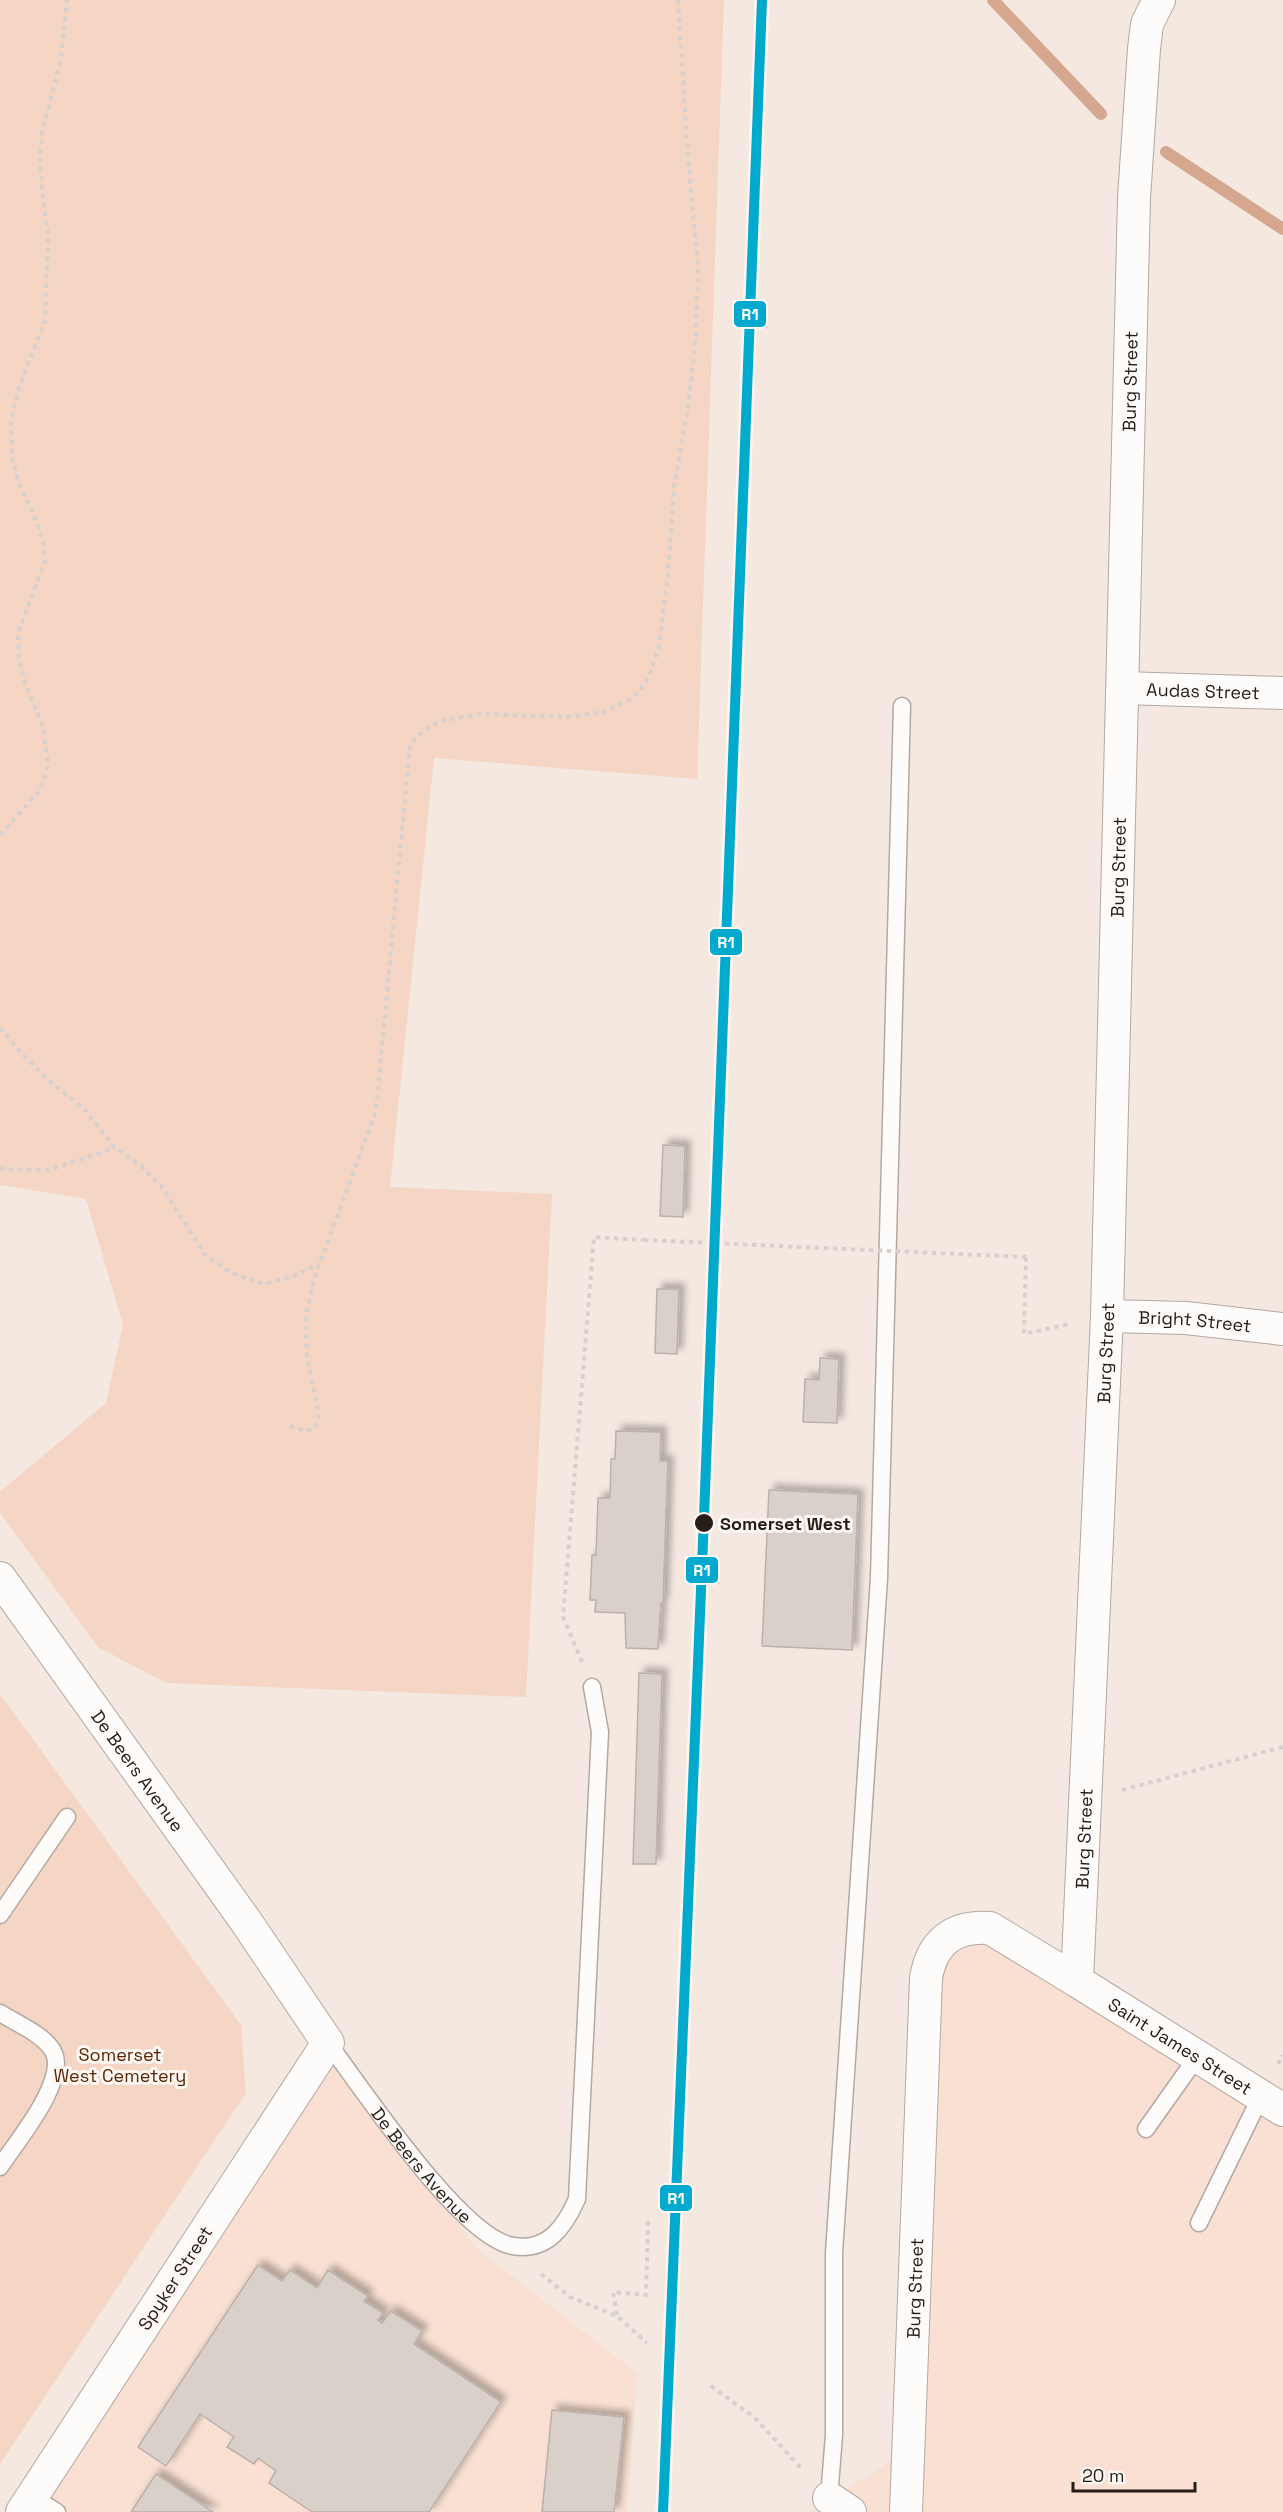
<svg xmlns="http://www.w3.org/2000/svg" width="1283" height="2512" viewBox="0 0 1283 2512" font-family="'Space Grotesk',sans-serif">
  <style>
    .built { fill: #f9e0d2 }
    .green { fill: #f5d5c3 }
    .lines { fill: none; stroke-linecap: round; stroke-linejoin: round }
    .stream { stroke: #d4a78e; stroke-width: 12 }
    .building { fill: #dad0ca; stroke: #bbb0ab; stroke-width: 1.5; filter: url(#shadow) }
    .lane-casing { stroke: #b3a8a2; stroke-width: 19 }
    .street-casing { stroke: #b3a8a2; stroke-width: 34 }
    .path { stroke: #d6d1cf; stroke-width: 4; stroke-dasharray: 4.5 4.5; stroke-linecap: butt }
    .lane { stroke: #fefcfa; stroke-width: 16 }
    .street { stroke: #fefcfa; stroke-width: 32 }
    .path-bridge { stroke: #d6d1cf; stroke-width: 4; stroke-dasharray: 4.5 4.5; stroke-linecap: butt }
    .rail-1-casing { stroke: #fdf7f4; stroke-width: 15 }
    .rail-1 { stroke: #00a9ce; stroke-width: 10 }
    .stop-dot { fill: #271d18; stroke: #fdf7f4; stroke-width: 2 }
    .labels { text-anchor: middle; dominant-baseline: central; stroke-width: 6; stroke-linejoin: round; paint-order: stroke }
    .street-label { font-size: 18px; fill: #271d18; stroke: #fdf7f4 }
    .stop-label { font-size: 18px; font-weight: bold; fill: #271d18; stroke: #fdf7f4; text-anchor: start }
    .park-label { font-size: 18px; fill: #5b2500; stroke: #fdf7f4 }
    .line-badge { stroke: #fdf7f4; stroke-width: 2 }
    .badge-label { font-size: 16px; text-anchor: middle; font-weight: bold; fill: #fff }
  </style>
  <defs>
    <filter id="shadow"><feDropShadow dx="5.5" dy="-5.5" stdDeviation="3" flood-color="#0004"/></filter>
  </defs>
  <rect width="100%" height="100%" fill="#f5e8e1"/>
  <g class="built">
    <polygon points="960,1929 1283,2111 1283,2512 811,2512 903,2453 923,1978"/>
    <polygon points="329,2050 477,2249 637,2373 627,2512 21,2512"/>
  </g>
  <g class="green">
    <polygon points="0,0 724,0 697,779 434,758 390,1187 552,1194 526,1697 166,1683 98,1647 0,1513 0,1492 106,1403 123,1325 86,1199 0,1185"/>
    <polygon points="0,1694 241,2025 246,2093 0,2464"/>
  </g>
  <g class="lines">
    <g class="stream">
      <polyline points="993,0 1101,114"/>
      <polyline points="1166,152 1283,229"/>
    </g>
  </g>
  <g class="building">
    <polygon points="663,1145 685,1146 683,1217 660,1216"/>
    <polygon points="657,1289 679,1289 677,1354 655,1353"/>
    <polygon points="820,1358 839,1359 837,1423 803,1422 805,1379 819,1380"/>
    <polygon points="616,1431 661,1432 660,1461 668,1461 663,1602 661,1603 658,1649 626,1648 625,1613 595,1612 596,1600 590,1600 592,1555 596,1555 598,1498 610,1498 611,1459 615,1459"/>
    <polygon points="769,1490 858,1494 852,1650 762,1646"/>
    <polygon points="639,1673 662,1674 656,1864 633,1864"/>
    <polygon points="258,2265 282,2281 290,2270 317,2288 328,2270 368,2296 364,2301 383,2313 378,2320 382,2323 391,2311 422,2331 414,2344 501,2402 429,2512 312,2512 269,2483 276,2471 258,2458 254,2464 227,2447 234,2437 200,2414 166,2466 138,2447"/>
    <polygon points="552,2410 624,2417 614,2512 542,2512"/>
    <polygon points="156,2474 213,2512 131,2512"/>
  </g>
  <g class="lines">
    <g class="lane-casing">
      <g id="lane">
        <polyline points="0,1915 67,1817"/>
        <path d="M0,2013C16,2023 43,2034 53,2051C69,2080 16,2142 0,2167"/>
        <path id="s1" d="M328,2043C362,2088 461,2238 513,2246C548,2252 565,2226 577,2199L600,1732L592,1687"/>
        <polyline points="1146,2129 1197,2057"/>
        <polyline points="1199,2223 1261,2096"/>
        <polyline points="33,2497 57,2512"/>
        <polyline points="829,2498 834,2435 834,2253 879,1578 902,706"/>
      </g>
    </g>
    <g class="street-casing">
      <g id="street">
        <path id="s2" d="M1123,688L1283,693"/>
        <path id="s3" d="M1107,1316L1186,1318L1283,1329"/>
        <path id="s4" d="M0,1578L245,1920L328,2043L22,2512"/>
        <path id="s5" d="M1077,1981L1283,2110"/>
        <polyline points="829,2498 850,2512"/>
        <path id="s6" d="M906,2512L926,1978C932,1942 954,1925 990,1928L1077,1981L1107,1316L1134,198L1144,49L1147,24L1159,0"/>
      </g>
    </g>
    <g class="path">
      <polyline points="0,835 40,790 48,765 43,727 26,685 19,661 18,633 45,561 43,541 36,520 19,484 12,457 11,422 18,390 45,321 48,236 43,199 40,159 42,133 61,59 67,0"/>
      <polyline points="0,1028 23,1055 54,1085 84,1109 115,1148 141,1166 162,1187 205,1255 231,1273 264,1284 291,1277 319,1264"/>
      <polyline points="0,1169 48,1170 115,1148"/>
      <polyline points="1026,1257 1024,1334 1069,1324"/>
      <polyline points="290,1426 305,1431 314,1429 319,1415 307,1356 305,1321 314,1279 376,1111 410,745 424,730 440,721 480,714 567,717 604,712 633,698 647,681 659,647 668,574 674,487 687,414 695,347 698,268 688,157 678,0"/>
      <polyline points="582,1662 563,1617 594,1237 644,1240"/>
      <polyline points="1122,1790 1283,1747"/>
      <polyline points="1278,2064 1283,2055"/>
      <polyline points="541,2274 570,2297 617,2316 647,2343"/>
      <polyline points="617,2315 613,2292 646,2295 648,2220"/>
      <polyline points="711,2386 755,2418 801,2468"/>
    </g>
    <use href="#lane" class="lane"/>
    <use href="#street" class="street"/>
    <polyline class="path-bridge" points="644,1240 1026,1257"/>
    <g class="rail-1-casing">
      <polyline id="rail-1" points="663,2512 704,1517 762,0"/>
    </g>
    <use href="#rail-1" class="rail-1"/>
  </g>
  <circle class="stop-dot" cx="704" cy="1523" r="10"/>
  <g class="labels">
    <g class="street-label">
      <text stroke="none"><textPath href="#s6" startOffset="2328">Burg Street</textPath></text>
      <text stroke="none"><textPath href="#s2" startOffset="80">Audas Street</textPath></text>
      <text stroke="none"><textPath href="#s6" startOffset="1842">Burg Street</textPath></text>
      <text stroke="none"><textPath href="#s3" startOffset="88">Bright Street</textPath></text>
      <text stroke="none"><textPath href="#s6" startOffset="1356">Burg Street</textPath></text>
      <text stroke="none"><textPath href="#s4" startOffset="237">De Beers Avenue</textPath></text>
      <text stroke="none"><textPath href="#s6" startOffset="870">Burg Street</textPath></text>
      <text stroke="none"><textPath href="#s5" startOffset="122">Saint James Street</textPath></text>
      <text stroke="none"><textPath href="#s1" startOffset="154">De Beers Avenue</textPath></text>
      <text transform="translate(175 2278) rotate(-57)">Spyker Street</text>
      <text stroke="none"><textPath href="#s6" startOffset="224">Burg Street</textPath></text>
    </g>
    <g class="stop-label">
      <text x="720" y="1523">Somerset West</text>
    </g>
    <g class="park-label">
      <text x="120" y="2054">Somerset<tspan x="120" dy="21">West Cemetery</tspan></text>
    </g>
  </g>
  <g class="line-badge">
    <rect x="733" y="300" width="34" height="28" rx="6" fill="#00a9ce"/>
    <rect x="709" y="928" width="34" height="28" rx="6" fill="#00a9ce"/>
    <rect x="685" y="1556" width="34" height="28" rx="6" fill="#00a9ce"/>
    <rect x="659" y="2184" width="34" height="28" rx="6" fill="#00a9ce"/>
  </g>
  <g class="badge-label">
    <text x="750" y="320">R1</text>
    <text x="726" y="948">R1</text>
    <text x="702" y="1576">R1</text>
    <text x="676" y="2204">R1</text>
  </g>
  <path d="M1073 2482v9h122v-9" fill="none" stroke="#271d18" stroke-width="3"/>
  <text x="1082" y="2482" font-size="18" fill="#271d18" stroke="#fdf7f4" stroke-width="4.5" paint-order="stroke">20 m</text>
</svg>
